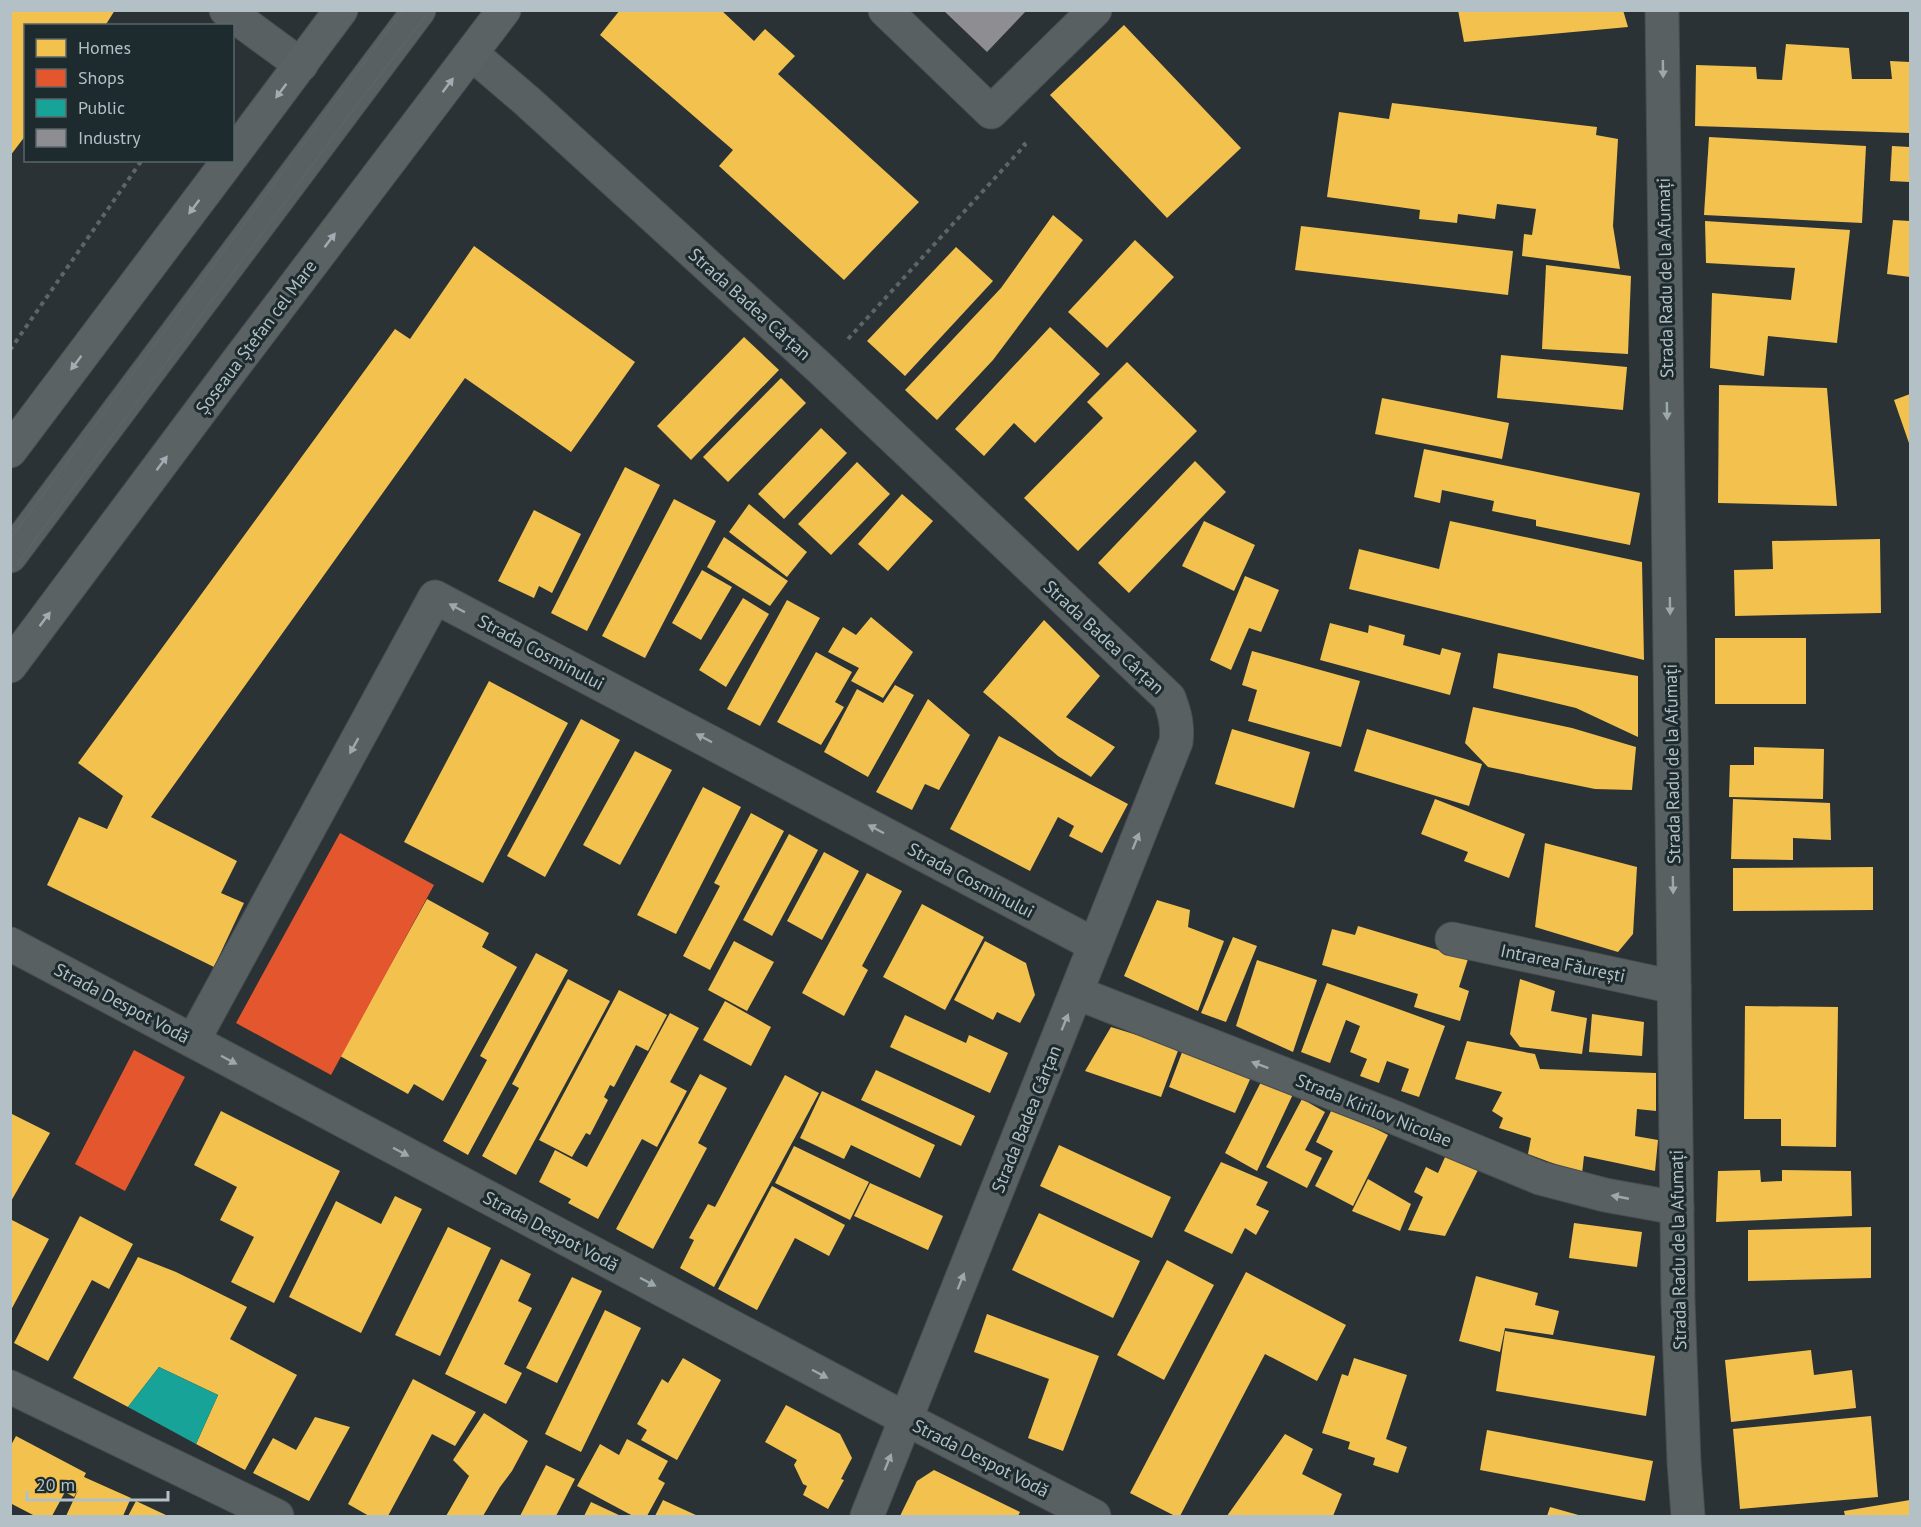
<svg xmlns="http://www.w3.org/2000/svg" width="1921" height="1527" viewBox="0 0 1921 1527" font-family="'PT Sans',sans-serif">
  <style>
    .homes { fill: #f2c14e }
    .shops { fill: #e4572e }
    .public { fill: #17a398 }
    .industry { fill: #8d8d92 }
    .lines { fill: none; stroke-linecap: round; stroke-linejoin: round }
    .minor-casing { stroke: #484d4f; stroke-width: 35 }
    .major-casing { stroke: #474e51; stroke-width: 35 }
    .path { stroke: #5e6467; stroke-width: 4; stroke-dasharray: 4.5 4.5; stroke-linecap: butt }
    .minor { stroke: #596062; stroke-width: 33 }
    .major { stroke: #5b6264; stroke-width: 33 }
    .tram { stroke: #5d6366; stroke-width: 1.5 }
    .oneway { fill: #9ca8ac }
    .oneway2 { fill: #a1adb2 }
    .labels { text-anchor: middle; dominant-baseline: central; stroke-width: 6; stroke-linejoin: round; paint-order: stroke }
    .street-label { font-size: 18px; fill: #b3c0c5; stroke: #1d2a2e }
  </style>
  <rect width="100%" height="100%" fill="#2a3235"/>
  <g class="homes">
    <polygon points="10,10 115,10 105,26 26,26 26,135 10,156"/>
    <polygon points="620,10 721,10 754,41 765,29 795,56 778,74 919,202 844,280 719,166 733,150 600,35"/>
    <polygon points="1458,10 1623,10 1628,27 1464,42"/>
    <polygon points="1124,25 1241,148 1167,218 1050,95"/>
    <polygon points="1786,44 1849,48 1852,79 1892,79 1890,61 1910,62 1910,133 1695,126 1696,65 1756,67 1757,79 1782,80"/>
    <polygon points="1392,103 1597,127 1596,135 1618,139 1613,226 1620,269 1522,256 1524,234 1532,235 1536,209 1497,204 1495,219 1458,214 1457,223 1419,219 1420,210 1327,197 1339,112 1389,119"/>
    <polygon points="1709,137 1866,146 1862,223 1704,215"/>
    <polygon points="1892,146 1910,147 1910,182 1890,181"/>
    <polygon points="1053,215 1083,240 993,360 937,420 905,390 1001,288"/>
    <polygon points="1893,220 1910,221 1910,277 1887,274"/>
    <polygon points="1705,221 1850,230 1837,343 1768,336 1764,376 1710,368 1712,293 1791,300 1795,268 1706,263"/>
    <polygon points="1301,226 1513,251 1508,295 1295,270"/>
    <polygon points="1135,240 1174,277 1107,348 1068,312"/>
    <polygon points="474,246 635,362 571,452 465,378 151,817 237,861 221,893 244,903 214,967 47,885 79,817 107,829 123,796 78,763 395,329 410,339"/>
    <polygon points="956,247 993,281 905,376 867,341"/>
    <polygon points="1546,265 1631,276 1628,354 1542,349"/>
    <polygon points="1050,327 1100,374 1035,443 1014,423 984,456 955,429"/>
    <polygon points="744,337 779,370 691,460 657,426"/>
    <polygon points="1501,355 1627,367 1623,410 1497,398"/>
    <polygon points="1127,362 1197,431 1078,551 1024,498 1103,418 1087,402"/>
    <polygon points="781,378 806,403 728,482 703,457"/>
    <polygon points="1719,385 1827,388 1837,506 1718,503"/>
    <polygon points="1910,394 1910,446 1894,400"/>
    <polygon points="1382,398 1509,423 1502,459 1375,434"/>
    <polygon points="821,428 847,453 784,519 758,494"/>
    <polygon points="1424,449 1640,493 1630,545 1536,526 1536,520 1492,511 1494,501 1442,490 1440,503 1414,497"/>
    <polygon points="1195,461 1226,492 1129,593 1098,563"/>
    <polygon points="857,462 890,494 831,555 798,524"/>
    <polygon points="625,467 660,485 587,631 551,613"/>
    <polygon points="902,494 933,521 888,571 858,544"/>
    <polygon points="674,499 716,521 645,658 602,636"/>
    <polygon points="749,504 807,552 787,577 729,532"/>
    <polygon points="534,510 581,534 552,593 539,586 534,598 498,581"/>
    <polygon points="1204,521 1255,545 1234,591 1182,566"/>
    <polygon points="1450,521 1642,562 1644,660 1349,589 1359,549 1439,569"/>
    <polygon points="724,537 788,581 770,606 707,567"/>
    <polygon points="1880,539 1881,613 1735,616 1734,570 1773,569 1772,541"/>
    <polygon points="702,570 732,587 701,640 672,623"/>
    <polygon points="1245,576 1279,590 1261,632 1249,628 1231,670 1210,660"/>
    <polygon points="743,598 769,614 726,687 699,670"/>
    <polygon points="787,600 820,618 760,726 727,709"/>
    <polygon points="871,617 913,652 883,698 851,681 859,668 828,652 843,627 856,635"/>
    <polygon points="1044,620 1100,676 1066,717 1115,747 1091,777 1058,756 983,692"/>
    <polygon points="1330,623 1368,633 1369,625 1405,635 1403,645 1440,655 1442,648 1461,653 1450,695 1320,660"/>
    <rect x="1715" y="638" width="91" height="66"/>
    <polygon points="1252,651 1360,681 1341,747 1248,721 1257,690 1242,685"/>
    <polygon points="816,652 852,672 835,702 844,707 821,745 777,722"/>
    <polygon points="1498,653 1638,676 1638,737 1576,708 1493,688"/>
    <polygon points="489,681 568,723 483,883 404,842"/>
    <polygon points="895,685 914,695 868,777 824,752 857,689 883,703"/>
    <polygon points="928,699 970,735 939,790 925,784 912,810 876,792"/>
    <polygon points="1473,707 1572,728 1636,747 1632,790 1595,789 1488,767 1465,743"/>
    <polygon points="581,719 620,740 545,877 507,856"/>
    <polygon points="1232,729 1310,752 1294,808 1215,784"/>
    <polygon points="1367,729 1482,764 1469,806 1354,771"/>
    <polygon points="999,736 1128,804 1102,853 1069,836 1074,826 1058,817 1030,871 950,829"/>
    <polygon points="1754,747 1824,749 1823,799 1729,797 1730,765 1754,765"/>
    <polygon points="635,751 672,770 620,865 583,845"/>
    <polygon points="703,787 741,807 676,934 637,915"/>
    <polygon points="1435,799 1525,834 1509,878 1464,861 1468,852 1421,834"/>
    <polygon points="1733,799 1830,803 1831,840 1793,838 1793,860 1731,859"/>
    <polygon points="751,813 784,831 710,970 683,956 720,886 714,883"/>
    <polygon points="789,834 818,850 772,936 743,920"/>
    <polygon points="1545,843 1637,867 1633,934 1618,952 1535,927"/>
    <polygon points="824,852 859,871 822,940 787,921"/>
    <polygon points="1873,867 1873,910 1733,911 1733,868"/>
    <polygon points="867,873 902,891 862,966 868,970 844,1016 802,993"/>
    <polygon points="427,899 489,933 482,947 517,967 443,1101 414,1084 408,1094 340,1056"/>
    <polygon points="1157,900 1190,910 1188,927 1224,941 1198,1011 1124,976"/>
    <polygon points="922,904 984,937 945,1010 883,977"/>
    <polygon points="1358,926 1468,959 1459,987 1469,991 1460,1021 1414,1007 1418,994 1322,965 1332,929 1355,935"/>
    <polygon points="1233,937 1257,946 1226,1022 1201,1013"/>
    <polygon points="734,941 774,962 747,1011 708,990"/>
    <polygon points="985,941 1026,963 1035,995 1020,1023 997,1012 993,1020 954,1000"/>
    <polygon points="536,953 568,970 468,1155 443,1141 487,1060 480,1056"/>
    <polygon points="1257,960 1317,980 1293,1052 1236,1026"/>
    <polygon points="568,979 610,1001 516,1175 482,1156 519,1088 512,1084"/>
    <polygon points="1520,979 1555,991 1551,1011 1587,1018 1582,1054 1520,1047 1510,1034"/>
    <polygon points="1327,983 1445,1026 1419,1097 1401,1091 1409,1069 1387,1061 1379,1083 1360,1076 1367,1059 1350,1052 1360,1026 1346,1020 1330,1063 1301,1052"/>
    <polygon points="619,990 667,1015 648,1051 636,1045 614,1087 610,1085 604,1097 608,1100 590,1135 586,1133 572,1157 539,1140"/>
    <polygon points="725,1001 771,1027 751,1066 703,1040"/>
    <polygon points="1745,1006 1838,1007 1836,1147 1781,1146 1781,1119 1744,1119"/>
    <polygon points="670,1013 699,1028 670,1082 687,1091 657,1147 642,1139 598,1219 568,1203 571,1199 539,1182 555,1150 587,1167"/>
    <polygon points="1592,1014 1644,1022 1642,1056 1589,1052"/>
    <polygon points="905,1015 966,1043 969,1035 1008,1053 990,1093 890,1047"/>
    <polygon points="1111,1027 1179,1048 1161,1097 1085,1071"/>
    <polygon points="1467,1041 1535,1054 1540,1069 1656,1073 1656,1111 1637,1109 1635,1136 1658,1140 1655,1171 1584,1156 1582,1174 1528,1154 1531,1138 1499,1128 1503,1118 1492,1111 1502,1092 1455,1079"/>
    <polygon points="1184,1047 1252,1075 1235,1113 1169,1087"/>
    <polygon points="876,1070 975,1116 961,1146 861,1100"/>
    <polygon points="700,1074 727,1088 698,1143 707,1148 653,1249 616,1229"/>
    <polygon points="785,1075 819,1093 714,1287 680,1268 694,1240 689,1238 708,1204 715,1207"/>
    <polygon points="1264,1076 1294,1092 1257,1171 1225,1153"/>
    <polygon points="822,1091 935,1145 920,1178 851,1145 844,1159 800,1138"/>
    <polygon points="1302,1099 1325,1112 1305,1150 1322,1158 1307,1188 1266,1167"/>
    <polygon points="1333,1107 1388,1135 1353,1206 1315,1186 1333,1151 1316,1142"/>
    <polygon points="221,1111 340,1171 274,1303 231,1282 254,1237 220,1220 237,1187 194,1165"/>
    <polygon points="10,1113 50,1133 10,1203"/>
    <polygon points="1059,1145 1171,1197 1152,1238 1040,1186"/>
    <polygon points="794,1146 869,1182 850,1220 775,1183"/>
    <polygon points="1449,1148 1481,1164 1445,1236 1408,1230 1423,1197 1414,1192 1426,1167 1438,1173"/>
    <polygon points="1221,1162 1268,1182 1256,1205 1269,1211 1256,1235 1245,1228 1232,1254 1184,1231"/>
    <polygon points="1760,1170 1761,1182 1782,1181 1782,1170 1851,1171 1852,1216 1716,1222 1718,1171"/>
    <polygon points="1368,1179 1411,1204 1400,1231 1352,1211"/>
    <polygon points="870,1183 943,1216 928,1250 854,1216"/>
    <polygon points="772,1186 845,1225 829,1256 795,1238 757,1310 718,1289"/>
    <polygon points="395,1196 422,1209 361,1333 289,1297 336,1201 381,1224"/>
    <polygon points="1039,1213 1140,1261 1113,1318 1012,1270"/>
    <polygon points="80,1216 133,1244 109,1289 92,1280 48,1361 14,1343"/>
    <polygon points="10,1219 49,1239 10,1312"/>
    <polygon points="1574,1223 1642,1232 1637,1267 1569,1258"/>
    <polygon points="448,1227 491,1248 440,1356 395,1335"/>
    <polygon points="1871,1227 1871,1278 1748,1281 1748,1230"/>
    <polygon points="138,1257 176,1272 247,1307 230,1339 297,1375 245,1470 196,1444 218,1395 159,1367 128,1407 73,1378"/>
    <polygon points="501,1259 531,1274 518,1301 532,1308 504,1364 522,1373 506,1404 445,1374"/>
    <polygon points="1167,1260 1214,1285 1164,1380 1117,1355"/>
    <polygon points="1246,1272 1346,1325 1317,1381 1265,1354 1180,1516 1175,1516 1130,1493"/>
    <polygon points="1476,1276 1538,1293 1535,1305 1559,1311 1553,1335 1505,1328 1500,1352 1459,1341"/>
    <polygon points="572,1277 602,1291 557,1383 526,1368"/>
    <polygon points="605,1310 641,1328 581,1452 545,1434"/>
    <polygon points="987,1314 1099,1356 1063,1451 1028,1438 1049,1379 974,1352"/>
    <polygon points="1505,1331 1655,1356 1646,1416 1496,1391"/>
    <polygon points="1811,1350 1814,1375 1852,1370 1856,1408 1731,1422 1725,1360"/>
    <polygon points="683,1358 721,1380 677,1460 641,1440 647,1430 637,1424 662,1379 668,1383"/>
    <polygon points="1354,1358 1407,1375 1386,1439 1407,1447 1398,1473 1373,1465 1375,1458 1348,1449 1350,1442 1322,1433 1342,1374 1348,1376"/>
    <polygon points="413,1379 476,1412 455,1446 432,1434 388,1516 369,1516 348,1504"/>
    <polygon points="786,1405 840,1434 852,1458 841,1479 844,1480 828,1509 803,1495 807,1486 803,1484 794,1465 797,1460 765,1442"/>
    <polygon points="484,1413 528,1441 512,1471 500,1487 483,1516 446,1516 469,1476 453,1460"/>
    <polygon points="1871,1416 1878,1497 1740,1509 1733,1429"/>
    <polygon points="315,1417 350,1427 309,1501 253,1473 273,1438 296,1450"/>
    <polygon points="1487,1430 1653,1461 1645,1501 1480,1470"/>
    <polygon points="1285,1434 1313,1449 1302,1474 1342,1494 1333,1516 1227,1516"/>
    <polygon points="16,1436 86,1473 84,1477 131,1498 123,1516 66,1516 79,1488 74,1497 65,1492 52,1516 35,1516 10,1503 10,1447"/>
    <polygon points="627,1439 668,1461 658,1479 665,1483 647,1516 633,1516 577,1486 600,1444 619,1455"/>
    <polygon points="546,1465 575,1479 556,1516 520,1516"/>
    <polygon points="934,1470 1020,1512 1018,1516 900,1516 917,1481"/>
    <polygon points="663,1500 698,1516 655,1516"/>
    <polygon points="1910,1500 1910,1516 1845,1516 1844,1511"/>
    <polygon points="136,1501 168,1516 128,1516"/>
    <polygon points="591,1502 621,1516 584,1516"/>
    <polygon points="1550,1507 1582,1516 1547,1516"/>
  </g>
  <g class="shops">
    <polygon points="340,833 434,885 331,1075 236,1023"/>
    <polygon points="134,1050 185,1077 125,1191 75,1164"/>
  </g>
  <polygon class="public" points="159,1367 218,1395 196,1444 128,1407"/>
  <polygon class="industry" points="943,10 1027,10 987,52"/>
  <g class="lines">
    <g class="minor-casing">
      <g id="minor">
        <polyline points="226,10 301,65"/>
        <polyline points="885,10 991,112 1095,10"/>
        <polyline points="1662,10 1678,1301 1684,1462 1688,1516"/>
        <path d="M472,54L527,101L821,369L1169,698C1175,714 1178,726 1176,742L867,1516"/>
        <polyline points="10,556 419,10"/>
        <polyline points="1452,939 1674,987"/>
        <polyline points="10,944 906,1419 1094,1516"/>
        <polyline points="1077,993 1391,1116 1540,1178 1605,1195 1677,1208"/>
        <polyline points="193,1041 435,597 1095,945"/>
        <polyline points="10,1387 277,1516"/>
      </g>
    </g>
    <g class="major-casing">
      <g id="major">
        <polyline points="232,156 341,10"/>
        <polyline points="10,451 229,160"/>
        <polyline points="10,666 237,362 504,10"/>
      </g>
    </g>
    <g class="path">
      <polyline points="848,339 1025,145 1022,141"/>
      <polyline points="10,350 142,160"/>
    </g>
    <use href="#minor" class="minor"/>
    <use href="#major" class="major"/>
    <g class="tram">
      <polyline points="10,539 403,10"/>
      <polyline points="10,574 353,110 430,10"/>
    </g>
  </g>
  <defs><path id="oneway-solid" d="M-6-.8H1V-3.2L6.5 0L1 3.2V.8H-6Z" transform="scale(1.5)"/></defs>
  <g class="oneway">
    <use href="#oneway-solid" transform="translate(1663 69) rotate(89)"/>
    <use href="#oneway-solid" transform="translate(1667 411) rotate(89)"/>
    <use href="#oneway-solid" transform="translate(1670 606) rotate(89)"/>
    <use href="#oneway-solid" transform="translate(457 608) rotate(-152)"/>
    <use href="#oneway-solid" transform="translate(704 738) rotate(-152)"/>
    <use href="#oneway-solid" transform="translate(354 746) rotate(119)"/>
    <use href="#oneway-solid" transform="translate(876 829) rotate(-152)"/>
    <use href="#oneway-solid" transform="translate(1136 841) rotate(-68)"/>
    <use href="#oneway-solid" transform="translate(1673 885) rotate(89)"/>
    <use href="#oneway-solid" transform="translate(1065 1022) rotate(-68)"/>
    <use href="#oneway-solid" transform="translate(229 1060) rotate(28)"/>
    <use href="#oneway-solid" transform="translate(1260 1065) rotate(-159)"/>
    <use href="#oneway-solid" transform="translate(401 1152) rotate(28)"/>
    <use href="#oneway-solid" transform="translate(1620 1197) rotate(-169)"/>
    <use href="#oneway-solid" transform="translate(961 1281) rotate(-68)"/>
    <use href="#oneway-solid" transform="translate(648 1282) rotate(28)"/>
    <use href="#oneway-solid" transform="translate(820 1374) rotate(28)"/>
    <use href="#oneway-solid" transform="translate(888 1462) rotate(-68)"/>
  </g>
  <g class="oneway2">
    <use href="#oneway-solid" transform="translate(448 85) rotate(-53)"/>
    <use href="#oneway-solid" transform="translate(281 91) rotate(127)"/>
    <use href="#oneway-solid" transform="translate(194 207) rotate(127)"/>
    <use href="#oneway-solid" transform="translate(330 240) rotate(-53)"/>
    <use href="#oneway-solid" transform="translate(76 363) rotate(127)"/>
    <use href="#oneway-solid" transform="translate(162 463) rotate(-53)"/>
    <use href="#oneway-solid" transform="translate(45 619) rotate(-53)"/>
  </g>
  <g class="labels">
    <g class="street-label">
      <text transform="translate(1665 278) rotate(-91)">Strada Radu de la Afumați</text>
      <text transform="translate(750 304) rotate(42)">Strada Badea Cârțan</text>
      <text transform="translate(256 337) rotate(-53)">Șoseaua Ștefan cel Mare</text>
      <text transform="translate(1104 637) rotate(43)">Strada Badea Cârțan</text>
      <text transform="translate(541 652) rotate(28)">Strada Cosminului</text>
      <text transform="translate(1672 764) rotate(-91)">Strada Radu de la Afumați</text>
      <text transform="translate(971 880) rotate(28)">Strada Cosminului</text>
      <text transform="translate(1563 963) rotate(12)">Intrarea Făurești</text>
      <text transform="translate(122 1003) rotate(28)">Strada Despot Vodă</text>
      <text transform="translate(1374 1110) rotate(22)">Strada Kirilov Nicolae</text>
      <text transform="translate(1026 1119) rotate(-68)">Strada Badea Cârțan</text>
      <text transform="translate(551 1231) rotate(28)">Strada Despot Vodă</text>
      <text transform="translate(1678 1250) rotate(-91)">Strada Radu de la Afumați</text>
      <text transform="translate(981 1458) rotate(27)">Strada Despot Vodă</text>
    </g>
  </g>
  <rect width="1921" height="1527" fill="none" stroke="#b3c0c5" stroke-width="24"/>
  <rect x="24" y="24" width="210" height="138" fill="#1d2a2e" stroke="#59666a" stroke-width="1.5"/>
  <rect x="36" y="39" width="30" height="18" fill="#f2c14e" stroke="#59666a" stroke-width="1.5"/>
  <text x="78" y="54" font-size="18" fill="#b3c0c5">Homes</text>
  <rect x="36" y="69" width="30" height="18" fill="#e4572e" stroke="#59666a" stroke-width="1.5"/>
  <text x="78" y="84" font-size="18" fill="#b3c0c5">Shops</text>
  <rect x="36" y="99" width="30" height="18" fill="#17a398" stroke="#59666a" stroke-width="1.5"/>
  <text x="78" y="114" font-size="18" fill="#b3c0c5">Public</text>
  <rect x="36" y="129" width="30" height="18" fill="#8d8d92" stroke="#59666a" stroke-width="1.5"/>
  <text x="78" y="144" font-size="18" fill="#b3c0c5">Industry</text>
  <path d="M27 1491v9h141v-9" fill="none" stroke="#b3c0c5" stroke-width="3"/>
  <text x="36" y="1491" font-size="18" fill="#b3c0c5" stroke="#1d2a2e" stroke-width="4.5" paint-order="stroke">20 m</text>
</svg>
